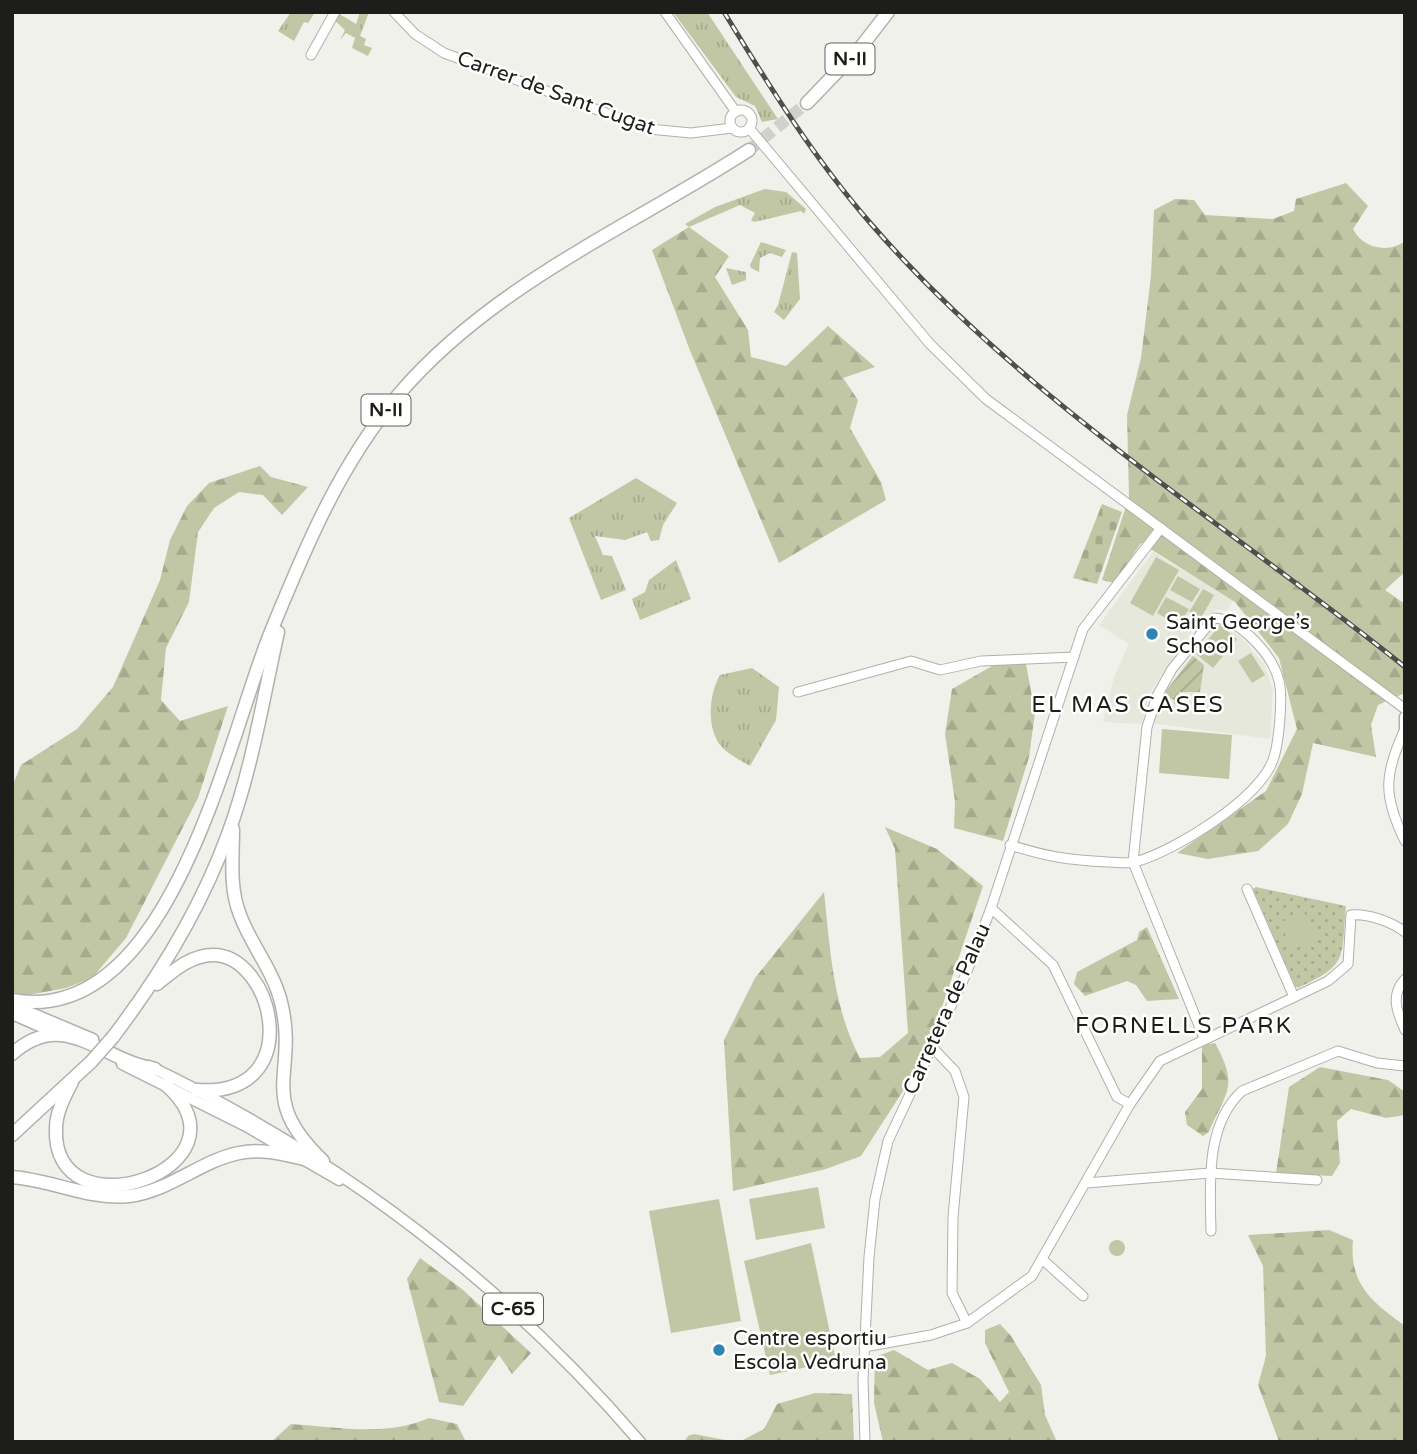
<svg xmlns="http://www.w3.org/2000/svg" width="1417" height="1454" viewBox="0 0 1417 1454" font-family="'Varela Round',sans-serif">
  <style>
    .built { fill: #e5e8da }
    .grass { fill: url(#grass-tufts) }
    .forest { fill: url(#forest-firs) }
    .cemetery { fill: url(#cemetery-stones) }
    .park { fill: url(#park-dots) }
    .garden { fill: url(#garden-furrows) }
    .pitch { fill: #c1c7a4 }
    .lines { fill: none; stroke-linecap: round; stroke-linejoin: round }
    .highway-tunnel { stroke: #d0d1cc; stroke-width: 12; stroke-dasharray: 12 6; stroke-linecap: butt }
    .minor-casing { stroke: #b0b1ab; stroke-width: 11 }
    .major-casing { stroke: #b0b1ab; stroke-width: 13 }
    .highway-casing { stroke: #b0b1ab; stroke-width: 15 }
    .minor { stroke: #fff; stroke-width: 9 }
    .major { stroke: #fff; stroke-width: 10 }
    .highway { stroke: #fff; stroke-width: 12 }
    .rail-casing { stroke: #4f504d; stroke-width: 5 }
    .rail { stroke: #fffffe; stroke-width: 2.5; stroke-dasharray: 8; stroke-linecap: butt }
    .highway-bridge-casing { stroke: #b0b1ab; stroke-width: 15; stroke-linecap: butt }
    .highway-bridge { stroke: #fff; stroke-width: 12 }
    .poi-dot { fill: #2f84b3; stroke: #fffffe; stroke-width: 2.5 }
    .labels { text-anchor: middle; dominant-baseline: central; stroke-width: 5; stroke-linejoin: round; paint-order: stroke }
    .shield { fill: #fffffe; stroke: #61625f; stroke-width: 2 }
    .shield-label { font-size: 19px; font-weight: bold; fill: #1d1e1b }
    .street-label { font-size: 21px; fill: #1d1e1b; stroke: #fffffe }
    .poi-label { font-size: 21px; fill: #1d1e1b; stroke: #fffffe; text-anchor: start }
    .neighbourhood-label { font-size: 23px; letter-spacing: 2px; fill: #1d1e1b; stroke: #fffffe }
  </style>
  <defs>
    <pattern id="grass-tufts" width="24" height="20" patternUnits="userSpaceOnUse" patternTransform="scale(1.75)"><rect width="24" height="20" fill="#c1c7a4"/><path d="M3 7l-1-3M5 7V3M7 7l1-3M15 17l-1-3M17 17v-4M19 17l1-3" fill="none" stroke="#a5aa8d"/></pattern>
    <pattern id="forest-firs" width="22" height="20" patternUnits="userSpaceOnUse" patternTransform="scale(1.75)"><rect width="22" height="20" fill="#c1c7a4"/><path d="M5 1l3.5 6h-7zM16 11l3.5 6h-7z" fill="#a5aa8d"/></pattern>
    <pattern id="cemetery-stones" width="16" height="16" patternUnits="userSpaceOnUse" patternTransform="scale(1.75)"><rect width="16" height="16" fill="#c1c7a4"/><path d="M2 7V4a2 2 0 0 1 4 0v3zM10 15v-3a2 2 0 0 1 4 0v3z" fill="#a5aa8d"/></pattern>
    <pattern id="park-dots" width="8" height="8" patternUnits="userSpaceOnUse" patternTransform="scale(1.75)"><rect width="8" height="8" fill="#c1c7a4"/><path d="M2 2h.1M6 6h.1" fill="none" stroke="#a5aa8d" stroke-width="1.8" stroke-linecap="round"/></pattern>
    <pattern id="garden-furrows" width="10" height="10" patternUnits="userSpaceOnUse" patternTransform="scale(1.75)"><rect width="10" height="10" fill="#c1c7a4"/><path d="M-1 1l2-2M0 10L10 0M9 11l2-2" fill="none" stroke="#a5aa8d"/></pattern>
  </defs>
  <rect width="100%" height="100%" fill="#f0f1eb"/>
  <g class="built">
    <polygon points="1153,552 1233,600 1227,611 1218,609 1201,619 1149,694 1142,724 1103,722 1114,677 1129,644 1099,625"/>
    <polygon points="1222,624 1241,637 1264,664 1273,690 1270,739 1151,723 1165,691 1215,625"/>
  </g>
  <g class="grass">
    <polygon points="291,12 314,14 308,23 304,22 294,41 278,31"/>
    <polygon points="360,12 369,12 360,36 366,39 364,45 372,48 368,56 352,48 355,38 346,33 340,40 345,30 333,19 338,13 356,24"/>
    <polygon points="673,12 707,12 778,119 762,122 755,106 736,97"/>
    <polygon points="765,189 786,192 806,209 804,214 801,211 754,222 751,220 755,213 740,205 689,227 685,224 715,207"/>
    <polygon points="761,242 786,250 782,257 770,253 760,258 759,272 751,268 750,265"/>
    <polygon points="792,252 797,253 800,299 784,320 774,312 778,305"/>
    <polygon points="726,268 746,272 746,280 732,285"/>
    <polygon points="636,478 677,503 663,525 659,540 651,541 647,532 625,540 595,536 603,555 612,556 626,590 601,600 569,518"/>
    <polygon points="676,560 691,599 640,620 632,599 645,592 649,580"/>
    <path d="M752,668L779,687L776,720L750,766C742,761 727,754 721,746C706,728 709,694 720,675Z"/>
  </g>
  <g class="forest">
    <path d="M1346,183L1368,206L1353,229C1362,248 1389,254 1405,241V572L1385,590L1405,604V693L1378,705L1371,725L1376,757L1313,743L1302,794L1288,824L1258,851L1208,859L1177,853L1266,791L1297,729L1279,658L1235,602L1141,543L1114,583L1102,580L1129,497L1127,415L1141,358L1151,276L1154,210L1175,199L1194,200L1205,215L1273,219L1294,211L1296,199Z"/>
    <polygon points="689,227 729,256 715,277 748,330 751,357 786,366 828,326 875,367 843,378 858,400 850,428 881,482 886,500 779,563 691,353 652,250"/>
    <polygon points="260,466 271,477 308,487 282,515 263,495 239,492 214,508 198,532 189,602 166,648 161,700 180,721 228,706 198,798 126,938 92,978 66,988 28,995 12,992 12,787 21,765 77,729 113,687 160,580 170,540 187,506 209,483"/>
    <polygon points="999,662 1026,664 1035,713 1029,757 1003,841 954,828 955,801 945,734 952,689"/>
    <path d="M885,827L937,849L983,886L925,1057L861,1156L826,1169L733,1191L724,1040L755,978L824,892C830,948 833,1008 860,1058L880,1057L908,1033L895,849Z"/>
    <polygon points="1147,927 1179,999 1147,1001 1136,985 1127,981 1085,996 1074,984 1077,972 1137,940 1139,932"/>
    <path d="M1215,1043C1239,1087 1227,1090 1209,1132L1203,1136L1187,1125L1185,1112L1202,1089V1045Z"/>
    <polygon points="1320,1067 1388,1080 1405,1092 1405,1115 1386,1118 1351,1109 1337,1121 1340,1163 1332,1176 1276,1173 1289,1087"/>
    <path d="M1329,1230L1353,1240C1349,1284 1371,1301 1405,1326V1442H1279L1258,1385L1266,1356L1263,1266L1248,1235Z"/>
    <polygon points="420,1258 462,1289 531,1353 512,1374 499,1355 463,1406 439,1402 407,1279"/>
    <polygon points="1000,1324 1011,1336 1041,1385 1045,1415 1057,1442 883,1442 874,1403 875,1357 894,1350 928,1370 952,1363 980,1379 1000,1402 1009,1392 985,1343 985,1330"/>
    <polygon points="815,1393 852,1394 854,1442 739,1442 764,1429 777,1404"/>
    <path d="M429,1418L457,1424L466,1442H271L291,1424C338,1427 385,1437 429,1418Z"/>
    <polygon points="694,1434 736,1442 684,1442 688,1436"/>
  </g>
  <polygon class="cemetery" points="1102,504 1122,512 1097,584 1073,578"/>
  <path class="park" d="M1256,887L1346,906C1341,960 1349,964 1298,988L1295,986L1253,889Z"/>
  <polygon class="garden" points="1193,656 1204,665 1200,692 1179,692 1178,704 1174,704 1174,700 1165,696 1166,691"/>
  <g class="pitch">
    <polygon points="1156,557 1179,570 1153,616 1130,603"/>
    <polygon points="1178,576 1200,589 1192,602 1170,590"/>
    <polygon points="1203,589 1214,595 1201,618 1189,612"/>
    <polygon points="1166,597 1189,609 1179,626 1157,613"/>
    <polygon points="1220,625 1237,639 1213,668 1196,654"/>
    <polygon points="1251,653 1265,675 1252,683 1238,661"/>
    <polygon points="1162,729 1232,735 1229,779 1159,773"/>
    <polygon points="1304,912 1316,938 1292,949 1280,923"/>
    <polygon points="818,1187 825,1228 756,1240 749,1199"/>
    <polygon points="719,1199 741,1321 671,1333 649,1211"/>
    <circle cx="1117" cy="1248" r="8"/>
    <polygon points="811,1243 836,1361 770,1375 744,1261"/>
  </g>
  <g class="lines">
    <polyline class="highway-tunnel" points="749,150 807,103"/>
    <g class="minor-casing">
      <g id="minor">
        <polyline points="394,12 415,34 444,53 649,129 691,133 732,128"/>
        <polyline points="665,12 736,112"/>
        <polyline points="311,55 335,12"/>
        <circle cx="741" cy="121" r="11"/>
        <polyline points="749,128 930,344 986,399 1405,709"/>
        <polyline points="798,692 911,661 940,670 981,661 1074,657"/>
        <path d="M1404,731C1384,775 1383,796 1405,841"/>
        <path d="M1010,845C1048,857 1068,860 1108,862C1117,862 1127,864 1135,862C1175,851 1259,799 1273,760C1279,744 1283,697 1279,681C1273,655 1240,619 1214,618L1172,669L1157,696L1147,727L1133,862L1204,1038"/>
        <polyline points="1247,889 1294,997"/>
        <polyline points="991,908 1053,965 1117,1097 1130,1104"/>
        <path d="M1405,979C1390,995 1397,1012 1405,1030"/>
        <polyline points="931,1046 955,1071 964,1097 953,1217 952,1293 967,1323"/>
        <polyline points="1086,1183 1210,1173 1317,1180"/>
        <path d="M1211,1231C1210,1185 1205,1125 1242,1091L1338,1051L1377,1063L1405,1066"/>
        <polyline points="1042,1259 1083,1296"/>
        <path d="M864,1347L931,1335L967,1323L1032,1276L1130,1104L1160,1061L1328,981L1348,964L1351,915C1367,913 1392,922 1405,932"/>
        <polyline points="865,1442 863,1380 869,1257 875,1199 888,1141 966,974 991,908 1083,629 1161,528"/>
      </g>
    </g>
    <g class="major-casing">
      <g id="major">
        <polyline points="1405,717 1405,732"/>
        <polyline points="12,1005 93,1039"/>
        <polyline points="12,1014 60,1035"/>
        <polyline points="122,1064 246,1126 339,1180"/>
        <path d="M149,1066C338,1157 504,1283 640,1442"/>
      </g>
    </g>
    <g class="highway-casing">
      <g id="highway">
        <polyline points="807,103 861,47 888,12"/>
        <path d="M233,829C233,858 229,887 240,915C251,945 273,970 281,1002C299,1075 255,1096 323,1161"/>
        <path d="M157,984C173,971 191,955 213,955C274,955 308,1098 197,1090"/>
        <path d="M12,1000C172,1029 228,734 272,629C306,546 340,464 399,394C493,284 630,227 749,150"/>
        <path d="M113,1037C161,974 201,908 228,834C252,769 263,699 278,632"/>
        <path d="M12,1054C65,1007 100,1060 155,1069"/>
        <path d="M72,1082C65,1096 56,1112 56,1128C51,1239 260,1168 166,1085"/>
        <polyline points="12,1135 91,1062"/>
        <path d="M12,1177C52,1180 89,1200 129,1196C170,1191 200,1161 239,1153C261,1148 283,1154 304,1159"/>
      </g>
    </g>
    <use href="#minor" class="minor"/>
    <use href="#major" class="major"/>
    <use href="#highway" class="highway"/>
    <g class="rail-casing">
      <path id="rail" d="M724,12C769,86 815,160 872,225C1024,400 1225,523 1405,667"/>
    </g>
    <use href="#rail" class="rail"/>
    <g class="highway-bridge-casing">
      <polyline id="highway-bridge" points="91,1062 113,1037"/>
    </g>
    <use href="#highway-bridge" class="highway-bridge"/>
  </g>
  <g class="poi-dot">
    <circle cx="1152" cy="634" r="7"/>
    <circle cx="719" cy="1350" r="7"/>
  </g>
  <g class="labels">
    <g class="shield">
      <rect x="825.5" y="43.5" width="49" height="31" rx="5"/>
      <rect x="361.5" y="394.5" width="49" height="31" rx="5"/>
      <rect x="483" y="1293.5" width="60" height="31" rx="5"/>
    </g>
    <g class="shield-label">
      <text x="850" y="59">N-II</text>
      <text x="386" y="410">N-II</text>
      <text x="513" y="1309">C-65</text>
    </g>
    <g class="street-label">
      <text transform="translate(556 93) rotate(20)">Carrer de Sant Cugat</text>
      <text transform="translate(947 1009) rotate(-66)">Carretera de Palau</text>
    </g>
    <g class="poi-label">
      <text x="1166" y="622">Saint George’s<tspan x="1166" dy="24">School</tspan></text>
      <text x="733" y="1338">Centre esportiu<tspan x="733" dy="24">Escola Vedruna</tspan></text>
    </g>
    <g class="neighbourhood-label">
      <text x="1128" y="705">EL MAS CASES</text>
      <text x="1184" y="1026">FORNELLS PARK</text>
    </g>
  </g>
  <rect width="1417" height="1454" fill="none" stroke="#1d1e1b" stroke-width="28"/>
</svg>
